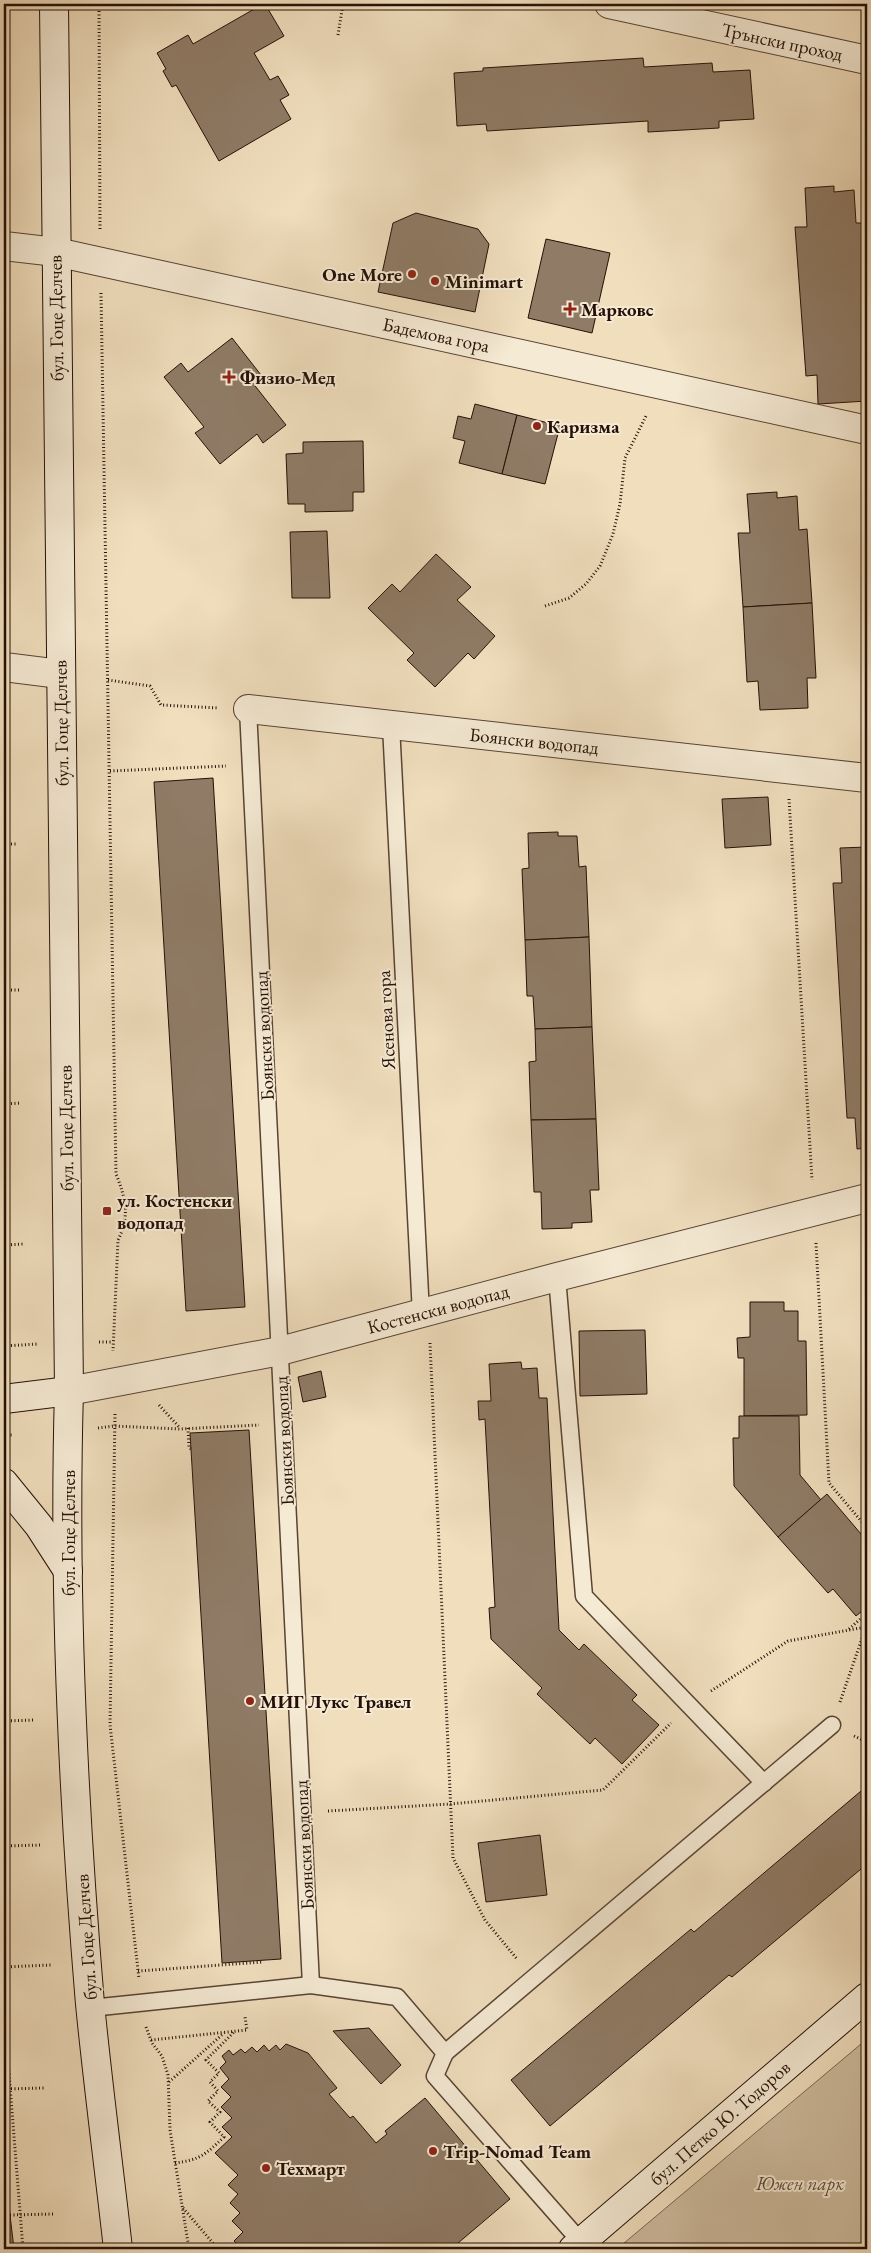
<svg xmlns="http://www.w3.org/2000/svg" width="871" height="2253" viewBox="0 0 871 2253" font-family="'EB Garamond',serif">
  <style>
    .green { fill: #cdbb9e; stroke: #796652 }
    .building { fill: #8f7b66; stroke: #251007 }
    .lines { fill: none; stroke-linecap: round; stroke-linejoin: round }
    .lane-casing { stroke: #584434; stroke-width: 19 }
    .street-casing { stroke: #584434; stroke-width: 30 }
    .secondary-casing { stroke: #251007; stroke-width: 30 }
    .path { stroke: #251007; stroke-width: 3; stroke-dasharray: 1 2.5; stroke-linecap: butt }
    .lane { stroke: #f5ead4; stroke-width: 16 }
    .street { stroke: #f5ead4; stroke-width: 28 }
    .secondary { stroke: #f5ead4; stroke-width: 28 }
    .poi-dot { fill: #8f2418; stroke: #f5ead4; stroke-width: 2 }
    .labels { text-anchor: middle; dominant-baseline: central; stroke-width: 4; stroke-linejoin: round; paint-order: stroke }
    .street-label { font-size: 19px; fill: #251007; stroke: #f5ead4 }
    .poi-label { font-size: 19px; font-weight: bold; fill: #251007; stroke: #f5ead4; text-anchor: start }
    .park-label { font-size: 19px; font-style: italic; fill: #604c3c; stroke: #f5ead4 }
  </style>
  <rect width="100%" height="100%" fill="#f0debd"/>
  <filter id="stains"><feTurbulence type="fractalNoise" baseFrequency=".004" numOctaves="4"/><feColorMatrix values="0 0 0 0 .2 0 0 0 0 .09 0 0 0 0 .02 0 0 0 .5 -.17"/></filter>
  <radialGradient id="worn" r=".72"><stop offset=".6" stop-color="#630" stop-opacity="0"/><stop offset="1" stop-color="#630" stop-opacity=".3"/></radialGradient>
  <polygon class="green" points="867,2039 867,2249 617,2249"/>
  <g class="building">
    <polygon points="263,4 265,4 284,36 254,53 270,80 278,76 289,95 280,100 291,119 219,161 176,85 172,87 163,71 166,69 157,53 188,35 193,44"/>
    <polygon points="643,58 644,67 712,63 713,72 750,70 754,119 719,121 719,128 648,132 648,121 487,131 486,124 457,126 454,73 483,71 483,68"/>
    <polygon points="834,186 834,192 854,190 856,223 865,223 867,264 867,372 865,372 867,401 818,404 817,375 806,376 795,227 807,227 805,188"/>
    <polygon points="416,213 478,229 489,244 475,312 378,292 393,223"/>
    <polygon points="546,239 610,253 592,333 528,318"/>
    <polygon points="232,338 261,375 252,382 286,425 263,443 257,434 220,464 195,433 204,427 164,377 181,363 188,372"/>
    <polygon points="475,404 517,415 502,474 459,463 465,441 453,438 458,416 471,419"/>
    <polygon points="517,415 560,426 545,484 502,474"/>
    <polygon points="363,441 364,492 353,492 353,511 305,512 305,504 288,504 286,454 303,453 303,442"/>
    <polygon points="777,492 777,498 797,496 799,530 807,529 812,603 743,607 738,533 750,533 747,494"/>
    <polygon points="327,531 330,598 292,598 290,532"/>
    <polygon points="436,554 471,587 457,600 495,636 474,659 468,653 435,687 407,660 414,653 368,608 392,584 400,592"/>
    <polygon points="812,603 816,678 807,678 808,708 760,710 758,681 747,682 743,607"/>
    <polygon points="213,778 245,1307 186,1311 154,782"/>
    <polygon points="768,797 771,845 725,848 722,799"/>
    <polygon points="558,832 558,836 577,836 579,867 586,866 589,937 525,940 522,869 529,868 528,833"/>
    <polygon points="867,847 867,1148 857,1149 855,1118 847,1118 833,883 842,883 840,848"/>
    <polygon points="589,937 592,1027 535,1029 533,996 527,996 525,940"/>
    <polygon points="592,1027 596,1119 531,1120 529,1062 536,1061 535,1029"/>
    <polygon points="596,1119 599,1190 590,1190 592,1222 572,1223 572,1228 542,1229 541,1192 534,1192 531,1120"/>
    <polygon points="750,1302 784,1302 784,1311 798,1311 798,1341 806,1341 807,1415 744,1416 744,1358 738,1358 737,1338 750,1337"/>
    <polygon points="645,1330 647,1394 580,1396 579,1331"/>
    <polygon points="521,1362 522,1369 537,1368 539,1398 547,1398 559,1630 579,1650 584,1644 637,1695 632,1700 659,1725 622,1764 595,1738 590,1744 537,1694 542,1688 491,1639 489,1608 495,1607 485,1419 479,1420 478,1401 491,1401 489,1364"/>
    <polygon points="321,1371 326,1397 303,1402 298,1377"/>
    <polygon points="739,1416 799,1416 800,1475 821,1500 778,1537 734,1486 733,1438 739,1438"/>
    <polygon points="249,1430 281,1959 222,1963 190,1433"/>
    <polygon points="827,1494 867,1541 867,1607 856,1616 833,1589 828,1593 778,1537"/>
    <polygon points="867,1786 867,1864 732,1977 729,1975 550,2126 511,2080 691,1929 694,1932"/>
    <polygon points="540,1835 547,1895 486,1902 478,1843"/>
    <polygon points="369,2028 401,2065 381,2084 333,2031"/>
    <polygon points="286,2044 308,2053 337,2088 329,2094 350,2118 353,2116 376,2143 387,2134 385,2131 425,2098 510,2199 451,2249 242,2249 234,2241 243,2232 232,2221 240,2213 230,2203 238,2194 228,2185 238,2175 215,2153 232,2137 222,2127 232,2118 221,2107 231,2097 221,2087 229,2079 220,2068 226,2062 222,2056 229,2050 233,2055 241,2049 245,2053 252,2047 257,2052 264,2045 269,2051 276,2045 280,2050"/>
    <polygon points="4,2146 10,2215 14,2249 4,2249"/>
  </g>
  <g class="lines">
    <g class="lane-casing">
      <g id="lane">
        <polyline points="248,709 311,1985"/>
        <polyline points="391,725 421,1314"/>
        <polyline points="557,1277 584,1596 764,1783"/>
        <polyline points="91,2008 311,1985 397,1997 445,2053 832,1725"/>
        <polyline points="445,2053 435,2076 581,2242"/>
      </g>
    </g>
    <g class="street-casing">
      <g id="street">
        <polyline points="609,4 867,60"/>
        <polyline points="4,246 56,252 867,430"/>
        <polyline points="4,667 60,674"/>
        <polyline points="248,709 867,778"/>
        <polyline points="69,1391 280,1351 557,1277 867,1198"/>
      </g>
    </g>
    <g class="secondary-casing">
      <g id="secondary">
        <path d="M54,4L69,1391C63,1595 73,1801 90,2004C98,2086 109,2168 118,2249"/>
        <polyline points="4,1399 69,1391"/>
        <polyline points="4,1483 39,1526 68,1571"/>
        <polyline points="573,2249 867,1997"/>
      </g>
    </g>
    <g class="path">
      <polyline points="99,4 100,231"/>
      <polyline points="338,35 343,4"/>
      <path d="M101,293L116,1174C126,1199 130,1216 118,1240L113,1351"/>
      <polyline points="4,458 6,460"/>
      <polyline points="545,606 569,598 586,584 600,566 613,534 620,504 625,458 647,414"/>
      <polyline points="108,680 150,686 161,705 219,708"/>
      <polyline points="110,771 226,766"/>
      <polyline points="789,799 812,1180"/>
      <polyline points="4,844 16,844"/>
      <polyline points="4,990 19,990"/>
      <polyline points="4,1104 21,1103"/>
      <polyline points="816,1243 829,1483 867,1528"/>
      <polyline points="4,1245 24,1244"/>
      <polyline points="99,1342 112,1342"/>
      <polyline points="430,1343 453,1858 485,1920 517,1959"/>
      <polyline points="4,1346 38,1344"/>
      <polyline points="159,1405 180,1428"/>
      <polyline points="115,1414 110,1725 139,1979"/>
      <polyline points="98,1428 114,1426 180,1429 259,1425"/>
      <polyline points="188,1428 189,1448 191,1449"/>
      <polyline points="7,1435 13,1435"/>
      <polyline points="4,1443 7,1435 6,1429"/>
      <polyline points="849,1629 867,1613"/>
      <polyline points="711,1691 788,1641 866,1627"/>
      <polyline points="840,1702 867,1624"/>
      <polyline points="4,1721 34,1720"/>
      <polyline points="854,1736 867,1742"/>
      <polyline points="328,1811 450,1804 603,1790 671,1723"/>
      <polyline points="4,1846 42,1845"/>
      <polyline points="4,1967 51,1965"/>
      <polyline points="138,1971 262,1962"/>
      <polyline points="4,2011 23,2249"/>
      <polyline points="146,2027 152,2043 162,2056 168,2075 170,2130 189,2249"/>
      <polyline points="151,2040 247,2030 245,2017"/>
      <polyline points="169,2082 224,2033"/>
      <polyline points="4,2089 44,2088"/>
      <path d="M175,2163C200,2160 206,2154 224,2137L210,2122L220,2112L208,2101L218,2091L210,2082L219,2073L206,2060L234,2032"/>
      <polyline points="183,2208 218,2249"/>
      <polyline points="10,2215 55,2214"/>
    </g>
    <use href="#lane" class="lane"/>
    <use href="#street" class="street"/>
    <use href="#secondary" class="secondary"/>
  </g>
  <g class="poi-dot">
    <circle cx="412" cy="274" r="5"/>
    <circle cx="435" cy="281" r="5"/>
    <path d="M567.5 301.5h5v5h5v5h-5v5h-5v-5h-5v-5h5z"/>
    <path d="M226.5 369.5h5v5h5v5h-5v5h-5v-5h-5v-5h5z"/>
    <circle cx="537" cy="426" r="5"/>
    <rect x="102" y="1206" width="10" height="10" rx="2.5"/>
    <circle cx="250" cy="1701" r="5"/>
    <circle cx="433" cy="2151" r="5"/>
    <circle cx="266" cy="2168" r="5"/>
  </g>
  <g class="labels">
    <g class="street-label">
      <text transform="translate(782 42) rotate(12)">Трънски проход</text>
      <text transform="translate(56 318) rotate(-91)">бул. Гоце Делчев</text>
      <text transform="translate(436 335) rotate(12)">Бадемова гора</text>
      <text transform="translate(61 723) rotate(-91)">бул. Гоце Делчев</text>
      <text transform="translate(534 741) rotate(6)">Боянски водопад</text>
      <text transform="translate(386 1020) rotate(-93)">Ясенова гора</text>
      <text transform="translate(264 1036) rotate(-93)">Боянски водопад</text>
      <text transform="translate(66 1128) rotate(-91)">бул. Гоце Делчев</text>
      <text transform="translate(438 1309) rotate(-15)">Костенски водопад</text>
      <text transform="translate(284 1441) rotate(-93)">Боянски водопад</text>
      <text transform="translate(68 1533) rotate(-90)">бул. Гоце Делчев</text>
      <text transform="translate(304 1845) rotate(-93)">Боянски водопад</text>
      <text transform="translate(86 1937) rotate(-94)">бул. Гоце Делчев</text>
      <text transform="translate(720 2123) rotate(-41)">бул. Петко Ю. Тодоров</text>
    </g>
    <g class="poi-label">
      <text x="402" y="274" text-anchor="end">One More</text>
      <text x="445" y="281">Minimart</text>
      <text x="581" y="309">Марковс</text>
      <text x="240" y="377">Физио-Мед</text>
      <text x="547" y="426">Каризма</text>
      <text x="117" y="1200">ул. Костенски<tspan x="117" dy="22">водопад</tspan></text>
      <text x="260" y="1701">МИГ Лукс Травел</text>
      <text x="443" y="2151">Trip-Nomad Team</text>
      <text x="276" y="2168">Техмарт</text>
    </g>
    <g class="park-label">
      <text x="800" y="2183">Южен парк</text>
    </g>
  </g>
  <rect width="871" height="2253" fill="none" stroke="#f0debd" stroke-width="20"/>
  <rect x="5" y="5" width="861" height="2243" fill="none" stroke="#251007" stroke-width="2.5"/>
  <rect x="10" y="10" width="851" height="2233" fill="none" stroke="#251007"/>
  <rect width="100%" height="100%" filter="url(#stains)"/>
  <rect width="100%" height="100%" fill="url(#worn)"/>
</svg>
